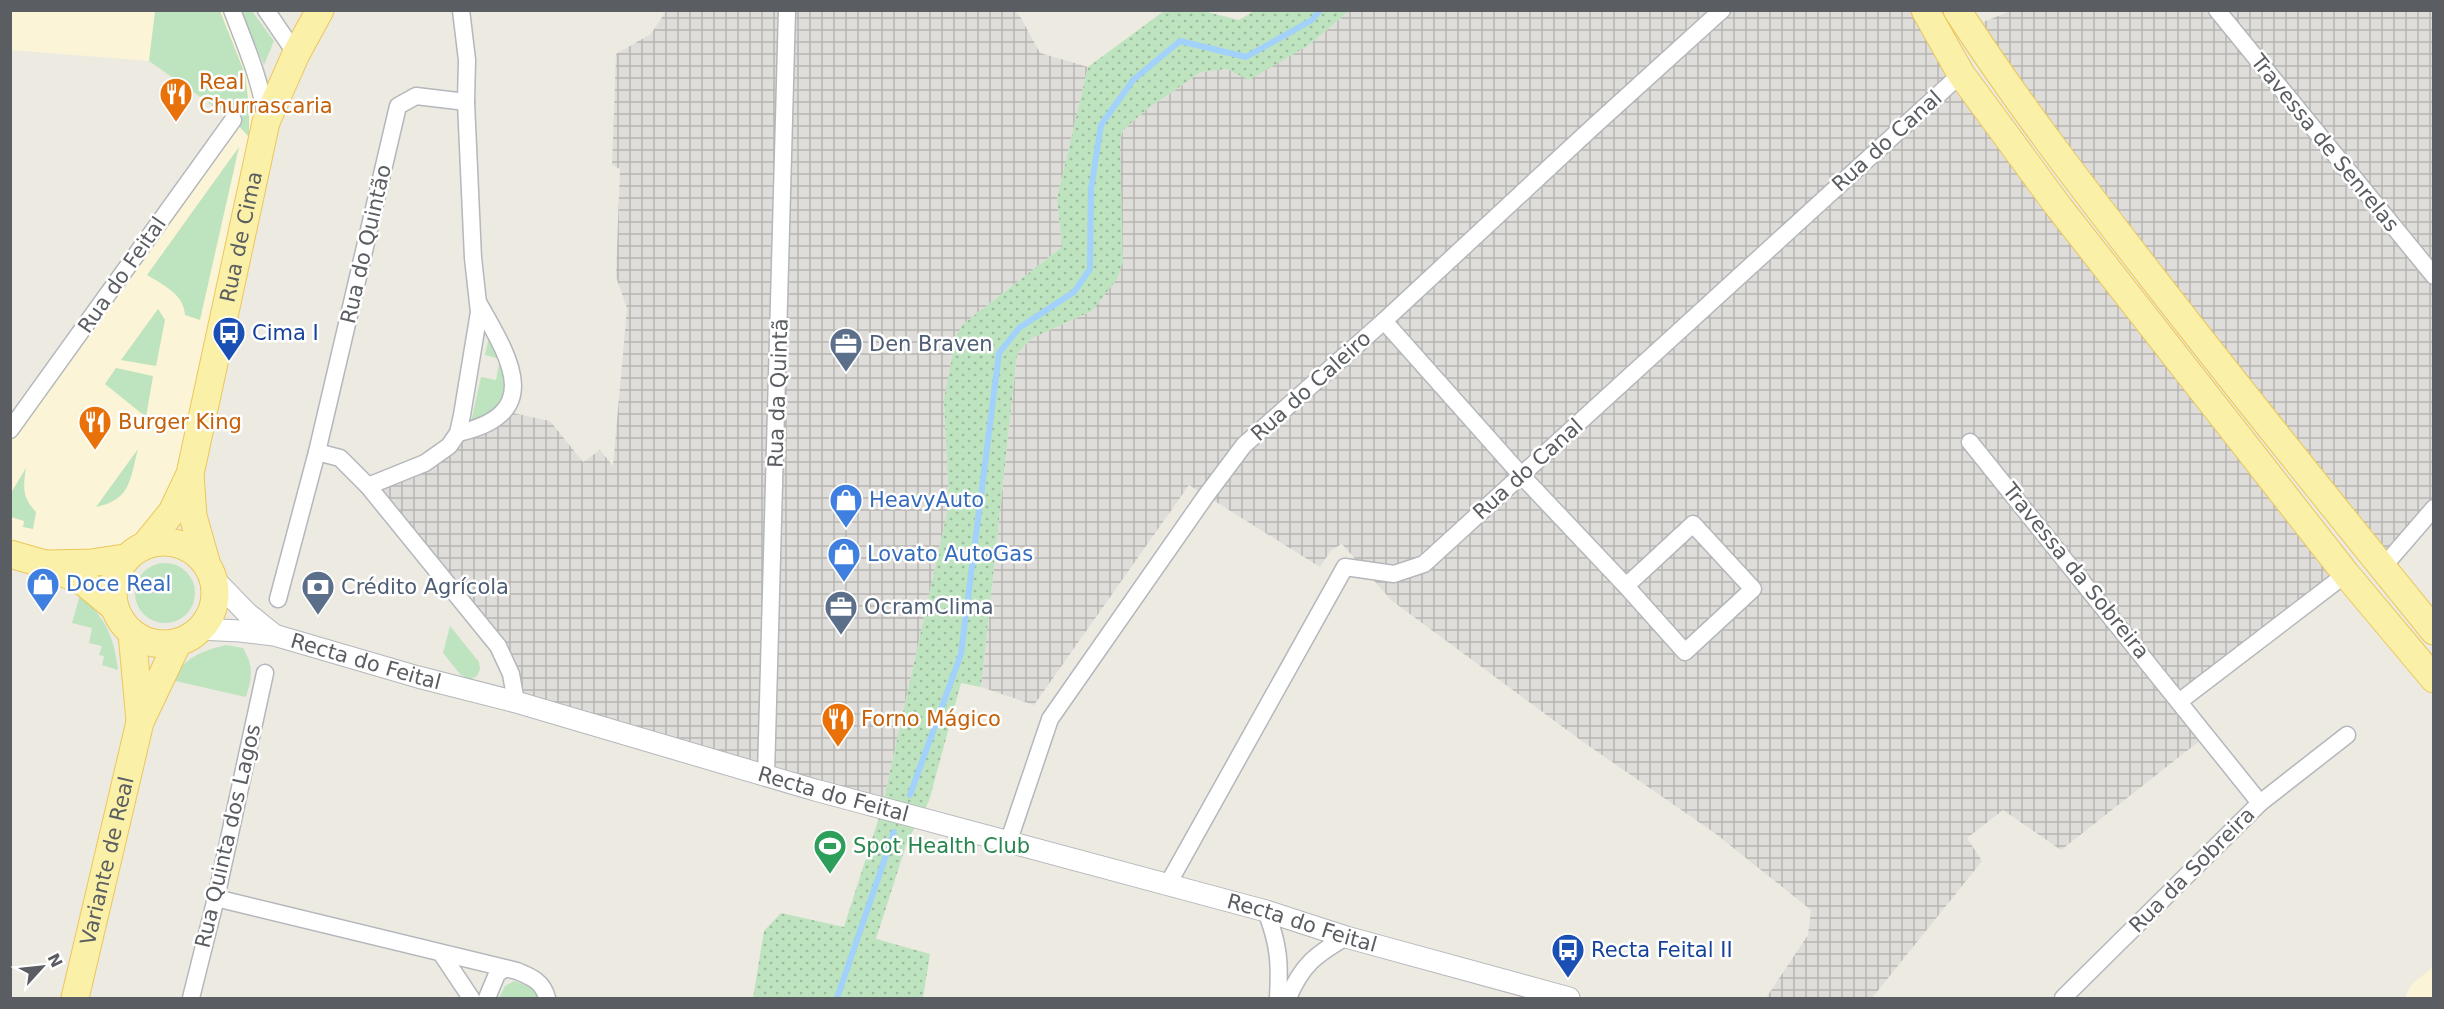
<svg xmlns="http://www.w3.org/2000/svg" width="2444" height="1009" viewBox="0 0 2444 1009" font-family="'DejaVu Sans',sans-serif">
  <style>
    .commercial { fill: #fcf4d6 }
    .industrial { fill: url(#industrial-grid) }
    .grass { fill: #bee3bf }
    .park { fill: url(#park-dots) }
    .lines { fill: none; stroke-linecap: round; stroke-linejoin: round }
    .stream { stroke: #a2d2fb; stroke-width: 6 }
    .minor-casing { stroke: #b4b7bb; stroke-width: 19 }
    .tertiary-casing { stroke: #b4b7bb; stroke-width: 23 }
    .primary-casing { stroke: #ebc75c; stroke-width: 29 }
    .minor { stroke: #fff; stroke-width: 16 }
    .tertiary { stroke: #fff; stroke-width: 21 }
    .primary { stroke: #fbf0a7; stroke-width: 27 }
    .labels { text-anchor: middle; dominant-baseline: central; stroke-width: 5; stroke-linejoin: round; paint-order: stroke }
    .food-label { font-size: 21px; fill: #c56008; stroke: #fff; text-anchor: start }
    .street-label { font-size: 21px; fill: #5a5d61; stroke: #fff }
    .transit-label { font-size: 21px; fill: #164399; stroke: #fff; text-anchor: start }
    .service-label { font-size: 21px; fill: #4e5e75; stroke: #fff; text-anchor: start }
    .shop-label { font-size: 21px; fill: #366cbe; stroke: #fff; text-anchor: start }
    .leisure-label { font-size: 21px; fill: #27864d; stroke: #fff; text-anchor: start }
  </style>
  <defs>
    <pattern id="industrial-grid" width="8" height="8" patternUnits="userSpaceOnUse" patternTransform="scale(1.5)"><rect width="8" height="8" fill="#dfddd9"/><path d="M0 4h8M4 0v8" fill="none" stroke="#b8b6b3"/></pattern>
    <pattern id="park-dots" width="8" height="8" patternUnits="userSpaceOnUse" patternTransform="scale(1.5)"><rect width="8" height="8" fill="#bee3bf"/><path d="M2 2h.1M6 6h.1" fill="none" stroke="#9dbb9f" stroke-width="1.8" stroke-linecap="round"/></pattern>
  </defs>
  <rect width="100%" height="100%" fill="#eceae1"/>
  <g class="commercial">
    <polygon points="10,11 232,11 262,88 190,474 134,549 11,554 11,430 233,120 149,61 11,50"/>
    <polygon points="2433,967 2433,998 2405,998 2411,985"/>
  </g>
  <g class="industrial">
    <polygon points="2013,10 2433,11 2433,508 2383,567 1968,28"/>
    <polygon points="666,11 1015,11 1021,18 1040,53 1088,67 1057,198 1062,247 962,325 944,399 949,504 882,808 516,702 511,674 368,486 503,411 550,421 583,462 600,450 613,466 627,308 616,277 620,169 612,165 616,54 651,34"/>
    <polygon points="1349,11 1925,11 2346,574 2181,701 2207,735 2061,850 2003,810 1967,838 1982,861 1872,998 1766,998 1808,935 1811,910 1716,834 1579,739 1391,600 1342,544 1331,550 1320,567 1189,485 1034,705 981,687 1017,354 1032,338 1092,311 1120,140 1123,130 1146,110 1201,72 1227,69 1309,45"/>
  </g>
  <g class="grass">
    <polygon points="155,11 220,11 245,74 249,106 249,137 233,120 149,61"/>
    <polygon points="240,11 252,11 274,41 264,65"/>
    <path d="M239,147L200,320L185,315C184,294 163,285 147,275Z"/>
    <polygon points="158,309 165,320 156,366 121,360"/>
    <path d="M489,337C507,370 523,409 471,422L481,377L496,380L500,359L485,355Z"/>
    <polygon points="116,368 153,376 146,417 105,384"/>
    <path d="M138,449C130,479 131,500 96,507Z"/>
    <path d="M26,468C23,488 22,497 36,512L33,529L23,527L24,521L11,517V493Z"/>
    <circle cx="165" cy="593" r="30"/>
    <path d="M80,595C106,619 114,636 118,670L102,665L104,656L99,655L102,646L89,643L92,628L72,623Z"/>
    <polygon points="450,626 479,662 480,669 477,676 470,680 460,674 443,653"/>
    <path d="M226,645L243,648C254,667 252,677 246,697L171,680C185,657 202,651 226,645Z"/>
    <path d="M514,981C526,985 534,987 540,998H499L505,986Z"/>
  </g>
  <polygon class="park" points="1164,11 1203,11 1239,20 1254,11 1349,11 1309,45 1249,80 1227,69 1201,72 1146,110 1123,130 1120,141 1123,263 1117,279 1092,311 1032,338 1017,354 981,687 961,683 929,801 907,842 876,939 930,954 923,998 753,998 764,931 781,913 844,927 882,808 949,504 944,399 956,337 962,325 1062,247 1057,198 1088,67"/>
  <g class="lines">
    <g class="stream">
      <polyline points="910,795 961,654 999,353 1019,328 1074,292 1090,269 1091,189 1101,125 1133,80 1180,41 1246,57 1312,20 1320,10"/>
      <polyline points="837,998 894,832"/>
    </g>
    <g class="minor-casing">
      <g id="minor">
        <path d="M232,10C246,47 260,78 266,118"/>
        <polyline points="266,10 296,54"/>
        <polyline points="461,10 467,60 466,102"/>
        <polyline points="2217,10 2434,276"/>
        <polyline points="1384,321 1521,475 1626,586 1685,652 1753,589 1693,524 1626,586"/>
        <polyline points="10,430 233,120"/>
        <path d="M458,433C546,414 509,357 479,304"/>
        <polyline points="1970,442 2260,803 2063,998"/>
        <polyline points="317,452 398,106 416,96 466,102 473,258 479,312 462,415 458,433 449,446 425,463 368,486"/>
        <polyline points="2383,567 2434,508"/>
        <polyline points="278,599 317,452 340,458 368,486 498,646 511,674 516,702"/>
        <polyline points="2180,701 2346,574"/>
        <polyline points="766,775 787,10"/>
        <polyline points="2260,803 2347,735"/>
        <polyline points="1008,843 1050,719 1205,497 1244,445 1384,321 1594,126 1722,10"/>
        <polyline points="1168,884 1345,567 1394,574 1424,564 1961,74"/>
        <path d="M216,898L517,971C532,977 543,982 547,998"/>
        <path d="M1266,911C1279,945 1280,963 1278,998"/>
        <polyline points="441,953 471,998"/>
        <polyline points="191,998 216,898 265,673"/>
        <polyline points="487,998 497,974 504,969"/>
        <path d="M1288,998C1302,965 1315,955 1346,937"/>
      </g>
    </g>
    <g class="tertiary-casing">
      <g id="tertiary">
        <polyline points="213,578 247,613 273,634"/>
        <path id="s1" d="M199,629L240,631L274,635L418,677L516,702L815,790L1266,911L1346,937L1569,998"/>
      </g>
    </g>
    <g class="primary-casing">
      <g id="primary">
        <polyline points="1925,10 1961,74 2058,206 2346,574 2434,679"/>
        <path d="M1957,10C2018,104 2086,192 2155,281C2246,398 2340,515 2434,631"/>
        <polyline points="190,475 193,516 206,562"/>
        <circle cx="164" cy="593" r="51"/>
        <path id="s2" d="M146,544L172,512L190,474L266,122L296,54L320,10"/>
        <polyline points="10,554 45,564 85,583 115,608"/>
        <polyline points="49,564 91,563 124,558"/>
        <polyline points="132,633 140,721"/>
        <path id="s3" d="M75,998L140,722L178,642"/>
      </g>
    </g>
    <use href="#minor" class="minor"/>
    <use href="#tertiary" class="tertiary"/>
    <use href="#primary" class="primary"/>
  </g>
  <defs>
    <g id="restaurant-pin" transform="scale(1.725)"><path d="M0 17L-7.5 6A9.5 9.5 0 1 1 7.5 6Z" fill="#e8710a" stroke="#fff"/><path d="M-5-6h1v4h1v-4h1v4h1v-4h1v5L-1.5 .5V6h-2V.5L-5-1ZM5-6V6H3V1.5H1.5Q1.5-4 5-6Z" fill="#fff"/></g>
    <g id="bus-pin" transform="scale(1.725)"><path d="M0 17L-7.5 6A9.5 9.5 0 1 1 7.5 6Z" fill="#1a4fb4" stroke="#fff"/><path d="M-5-6H5V4H4V6H2V4H-2V6H-4V4H-5ZM-3.5-4V0h7V-4ZM-3.5 1.2v1.5H-2V1.2ZM2 1.2v1.5H3.5V1.2Z" fill="#fff"/></g>
    <g id="office-pin" transform="scale(1.725)"><path d="M0 17L-7.5 6A9.5 9.5 0 1 1 7.5 6Z" fill="#5c6f8a" stroke="#fff"/><path d="M-6-3h4V-5.5h4V-3h4V5H-6ZM-1-4.5V-3h2v-1.5ZM-6 0V1H6V0Z" fill="#fff"/></g>
    <g id="shop-pin" transform="scale(1.725)"><path d="M0 17L-7.5 6A9.5 9.5 0 1 1 7.5 6Z" fill="#3f7fe0" stroke="#fff"/><path d="M-5-2.5h2.3a2.7 3.5 0 0 1 5.4 0H5L5.5 6h-11ZM-1.5-2.5h3a1.5 2.3 0 0 0-3 0Z" fill="#fff"/></g>
    <g id="bank-pin" transform="scale(1.725)"><path d="M0 17L-7.5 6A9.5 9.5 0 1 1 7.5 6Z" fill="#5c6f8a" stroke="#fff"/><path d="M-6-4H6V4H-6ZM0-2.3a2.3 2.3 0 1 0 0 4.6a2.3 2.3 0 1 0 0-4.6Z" fill="#fff"/></g>
    <g id="stadium-pin" transform="scale(1.725)"><path d="M0 17L-7.5 6A9.5 9.5 0 1 1 7.5 6Z" fill="#2e9e5b" stroke="#fff"/><path d="M0-5a6.5 5 0 1 0 0 10a6.5 5 0 1 0 0-10ZM-3.5-1.8h7v3.6h-7Z" fill="#fff"/></g>
  </defs>
  <g fill-rule="evenodd">
    <use href="#restaurant-pin" x="176" y="94"/>
    <use href="#bus-pin" x="229" y="333"/>
    <use href="#office-pin" x="846" y="344"/>
    <use href="#restaurant-pin" x="95" y="422"/>
    <use href="#shop-pin" x="846" y="500"/>
    <use href="#shop-pin" x="844" y="554"/>
    <use href="#shop-pin" x="43" y="584"/>
    <use href="#bank-pin" x="318" y="587"/>
    <use href="#office-pin" x="841" y="607"/>
    <use href="#restaurant-pin" x="838" y="719"/>
    <use href="#stadium-pin" x="830" y="846"/>
    <use href="#bus-pin" x="1568" y="950"/>
  </g>
  <g class="labels">
    <g class="food-label">
      <text x="199" y="82">Real<tspan x="199" dy="24">Churrascaria</tspan></text>
      <text x="118" y="422">Burger King</text>
      <text x="861" y="719">Forno Mágico</text>
    </g>
    <g class="street-label">
      <text transform="translate(1887 141) rotate(-42)">Rua do Canal</text>
      <text transform="translate(2325 143) rotate(51)">Travessa de Senrelas</text>
      <text stroke="none"><textPath href="#s2" startOffset="326">Rua de Cima</textPath></text>
      <text transform="translate(366 244) rotate(-77)">Rua do Quintão</text>
      <text transform="translate(122 275) rotate(-55)">Rua do Feital</text>
      <text transform="translate(1311 386) rotate(-42)">Rua do Caleiro</text>
      <text transform="translate(778 393) rotate(-88)">Rua da Quintã</text>
      <text transform="translate(1528 469) rotate(-42)">Rua do Canal</text>
      <text transform="translate(2076 571) rotate(51)">Travessa da Sobreira</text>
      <text stroke="none"><textPath href="#s1" startOffset="171">Recta do Feital</textPath></text>
      <text stroke="none"><textPath href="#s1" startOffset="657">Recta do Feital</textPath></text>
      <text transform="translate(228 836) rotate(-77)">Rua Quinta dos Lagos</text>
      <text stroke="none"><textPath href="#s3" startOffset="141">Variante de Real</textPath></text>
      <text transform="translate(2192 870) rotate(-45)">Rua da Sobreira</text>
      <text stroke="none"><textPath href="#s1" startOffset="1143">Recta do Feital</textPath></text>
    </g>
    <g class="transit-label">
      <text x="252" y="333">Cima I</text>
      <text x="1591" y="950">Recta Feital II</text>
    </g>
    <g class="service-label">
      <text x="869" y="344">Den Braven</text>
      <text x="341" y="587">Crédito Agrícola</text>
      <text x="864" y="607">OcramClima</text>
    </g>
    <g class="shop-label">
      <text x="869" y="500">HeavyAuto</text>
      <text x="867" y="554">Lovato AutoGas</text>
      <text x="66" y="584">Doce Real</text>
    </g>
    <g class="leisure-label">
      <text x="853" y="846">Spot Health Club</text>
    </g>
  </g>
  <rect width="2444" height="1009" fill="none" stroke="#5a5d61" stroke-width="24"/>
  <g transform="translate(42 967) rotate(63)" stroke="#ffffff" stroke-width="4.5" paint-order="stroke">
  <path d="M0-4.5L10 22L0 15L-10 22Z" fill="#5a5d61"/>
  <text y="-9" font-size="16" font-weight="bold" text-anchor="middle" fill="#5a5d61">N</text>
  </g>
</svg>
